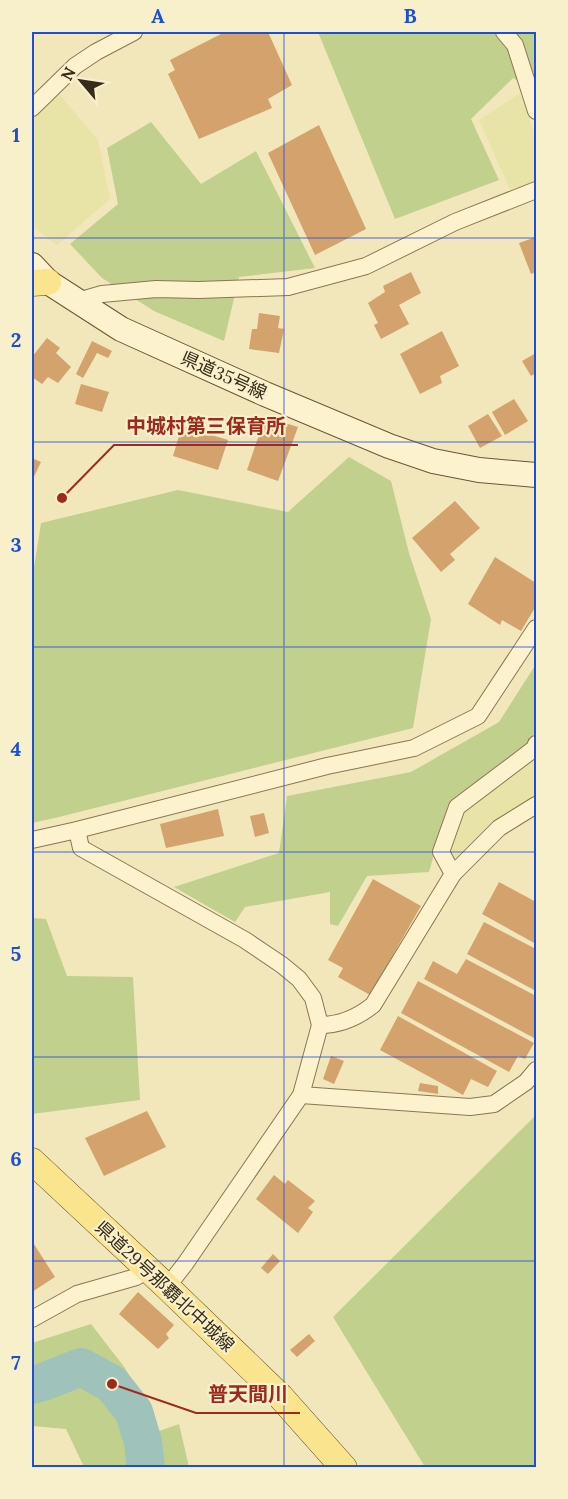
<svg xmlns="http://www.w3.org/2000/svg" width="568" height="1499" viewBox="0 0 568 1499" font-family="Lora,'Noto Sans JP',serif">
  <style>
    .farmland { fill: #e8e4a7 }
    .green { fill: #c1d08d }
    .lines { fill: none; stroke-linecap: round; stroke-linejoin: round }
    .river { stroke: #9fc2bb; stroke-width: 38 }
    .building { fill: #d4a26c }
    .street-casing { stroke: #8a7653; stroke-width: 18 }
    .secondary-casing { stroke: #6b5636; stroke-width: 26 }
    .primary-casing { stroke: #564328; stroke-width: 27 }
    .street { stroke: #fcf3ce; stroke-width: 16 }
    .secondary { stroke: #fcf3ce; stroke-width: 24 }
    .primary { stroke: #fae48d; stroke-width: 26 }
    .grid { fill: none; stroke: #1d4ed8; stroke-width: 1.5; stroke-opacity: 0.55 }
    .labels { text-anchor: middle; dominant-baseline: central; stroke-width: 4.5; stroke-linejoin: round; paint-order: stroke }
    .street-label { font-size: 18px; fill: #372b19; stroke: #f8f0ca }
    .leader { fill: none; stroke: #9e2a1e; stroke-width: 2 }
    .callout-dot { fill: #9e2a1e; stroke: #f8f0ca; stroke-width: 2 }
    .callout-label { font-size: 20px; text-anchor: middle; font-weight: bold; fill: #9e2a1e; stroke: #f8f0ca; stroke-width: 4.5; stroke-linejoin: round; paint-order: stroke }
    .neatline { fill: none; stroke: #1d4ed8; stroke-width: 2 }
    .grid-label { font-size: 20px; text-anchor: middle; font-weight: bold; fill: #1d4ed8 }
  </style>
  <rect width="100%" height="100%" fill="#f2e7ba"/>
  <g class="farmland">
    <polygon points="520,93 536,137 536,182 510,190 479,120"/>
    <polygon points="59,94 98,140 110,199 57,245 32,226 32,119"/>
    <polygon points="536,753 536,798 491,824 454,861 448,846 461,810"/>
  </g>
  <g class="green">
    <polygon points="318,32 536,32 536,92 513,78 471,119 499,180 395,219"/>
    <polygon points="151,122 201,184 256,151 315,268 239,277 224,341 154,311 102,278 70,244 118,204 107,148"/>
    <polygon points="349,457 391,481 409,553 431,619 413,728 59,817 32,823 32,580 41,523 178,490 288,512"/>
    <polygon points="536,664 536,729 529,744 448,805 429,872 367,876 338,926 330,924 330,892 245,907 235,922 174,887 279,853 287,796 411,772 499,722"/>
    <polygon points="32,918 46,919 67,976 133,977 140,1100 32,1114"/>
    <polygon points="536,1115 536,1467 425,1467 333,1317"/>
    <polygon points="91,1324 125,1368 159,1431 179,1424 189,1467 84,1467 66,1429 32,1426 32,1343"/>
  </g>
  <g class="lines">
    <polyline class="river" points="32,1385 43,1382 81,1367 112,1384 134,1412 143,1442 146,1468"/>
  </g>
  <g class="building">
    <polygon points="225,32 268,32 292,85 268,99 272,108 199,139 168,74 175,70 170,60"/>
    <polygon points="319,125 366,229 315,255 268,153"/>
    <polygon points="536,237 536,272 531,274 519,243"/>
    <polygon points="411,272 421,293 399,305 409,324 381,339 374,325 378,323 368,303 385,292 383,286"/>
    <polygon points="259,313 280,316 278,328 284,329 279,353 249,349 252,329 257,329"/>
    <polygon points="442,331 459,366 440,376 442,383 420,394 400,354"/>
    <polygon points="47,338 60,348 56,353 71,367 58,383 48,377 42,384 32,377 32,357"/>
    <polygon points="92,341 112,351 108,358 97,353 83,378 76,374"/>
    <polygon points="536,353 536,373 531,376 522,361"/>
    <polygon points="81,384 109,392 102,412 75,404"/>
    <polygon points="514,399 528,421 505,435 492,412"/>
    <polygon points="488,414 502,436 480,448 468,426"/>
    <polygon points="265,417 298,427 278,481 247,470"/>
    <polygon points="182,426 228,440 218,470 173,456"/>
    <polygon points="32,458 41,462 32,481"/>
    <polygon points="455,501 480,528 450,554 455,560 441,572 412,538"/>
    <polygon points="495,557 536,583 536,606 521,631 502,620 500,625 468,604"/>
    <polygon points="218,809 224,836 166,848 160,824"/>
    <polygon points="264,813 269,833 255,837 250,816"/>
    <polygon points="373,879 421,906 370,995 338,977 343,968 328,960"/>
    <polygon points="499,882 536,902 536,944 482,914"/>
    <polygon points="484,922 536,949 536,991 467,954"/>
    <polygon points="466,959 536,996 536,1039 424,979 433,961 457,974"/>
    <polygon points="418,981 534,1043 525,1059 518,1056 509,1072 401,1013"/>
    <polygon points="398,1016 497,1071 488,1087 471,1079 463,1095 380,1050"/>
    <polygon points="331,1056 344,1061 334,1084 323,1079"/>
    <polygon points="420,1083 438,1086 438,1094 418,1091"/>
    <polygon points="147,1111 166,1147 104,1176 85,1138"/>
    <polygon points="274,1175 285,1184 288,1180 315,1201 308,1208 313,1212 298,1233 256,1199"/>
    <polygon points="32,1241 55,1277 32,1292"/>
    <polygon points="273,1254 280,1261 268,1274 261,1268"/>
    <polygon points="138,1292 174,1325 166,1334 169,1338 158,1349 119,1314"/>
    <polygon points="309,1334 315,1341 297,1357 290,1350"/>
  </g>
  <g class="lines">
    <g class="street-casing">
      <g id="street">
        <polyline points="504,32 515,45 536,111"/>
        <polyline points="32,108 75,66 96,52 134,32"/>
        <polyline points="78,301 102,294 156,289 198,290 288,287 366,266 455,222 536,190"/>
        <polyline points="77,830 81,848 245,940 282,965 299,979 313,998 320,1025 301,1095 185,1264 167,1287"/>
        <polyline points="32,840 77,830 327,766 414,748 478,716 536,628"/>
        <polyline points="453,874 441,852 457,807 535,748 536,744"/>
        <path d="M320,1025C340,1025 358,1017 373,1005L453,874L499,828L536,805"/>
        <polyline points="301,1095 470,1107 494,1104 526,1082 536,1070"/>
        <polyline points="32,1319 77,1294 136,1277 148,1270"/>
      </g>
    </g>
    <g class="secondary-casing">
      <polyline id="secondary" points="32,265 48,282 121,329 265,394 389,446 433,461 479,470 536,475"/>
    </g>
    <g class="primary-casing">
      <g id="primary">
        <polyline points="32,283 48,282"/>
        <polyline points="32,1161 167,1287 280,1396 344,1468"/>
      </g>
    </g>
    <use href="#street" class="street"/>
    <use href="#secondary" class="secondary"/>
    <use href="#primary" class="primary"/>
  </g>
  <path class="grid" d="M284,32V1468M32,238H536M32,442H536M32,647H536M32,852H536M32,1057H536M32,1261H536"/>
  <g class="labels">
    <g class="street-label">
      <text transform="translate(224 375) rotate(24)">県道35号線</text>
      <text transform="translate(165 1286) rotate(43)">県道29号那覇北中城線</text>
    </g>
  </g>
  <path class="leader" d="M62 498L114 445H298M112 1384L196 1413H300"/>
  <g class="callout-dot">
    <circle cx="62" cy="498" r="6"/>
    <circle cx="112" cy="1384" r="6"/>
  </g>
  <g class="callout-label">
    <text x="206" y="433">中城村第三保育所</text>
    <text x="248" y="1401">普天間川</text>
  </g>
  <rect width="568" height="1499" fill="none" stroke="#f8f0ca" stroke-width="66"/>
  <g transform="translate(81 81) rotate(299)" stroke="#f8f0ca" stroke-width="4.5" paint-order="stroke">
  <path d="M0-4.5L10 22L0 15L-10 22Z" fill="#372b19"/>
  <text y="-9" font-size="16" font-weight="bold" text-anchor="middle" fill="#372b19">N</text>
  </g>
  <rect x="33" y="33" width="502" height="1433" class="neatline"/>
  <g class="grid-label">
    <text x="158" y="23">A</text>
    <text x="410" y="23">B</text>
    <text x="16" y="142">1</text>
    <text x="16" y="347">2</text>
    <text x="16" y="552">3</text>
    <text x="16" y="756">4</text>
    <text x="16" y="961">5</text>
    <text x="16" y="1166">6</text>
    <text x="16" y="1370">7</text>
  </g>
</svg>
